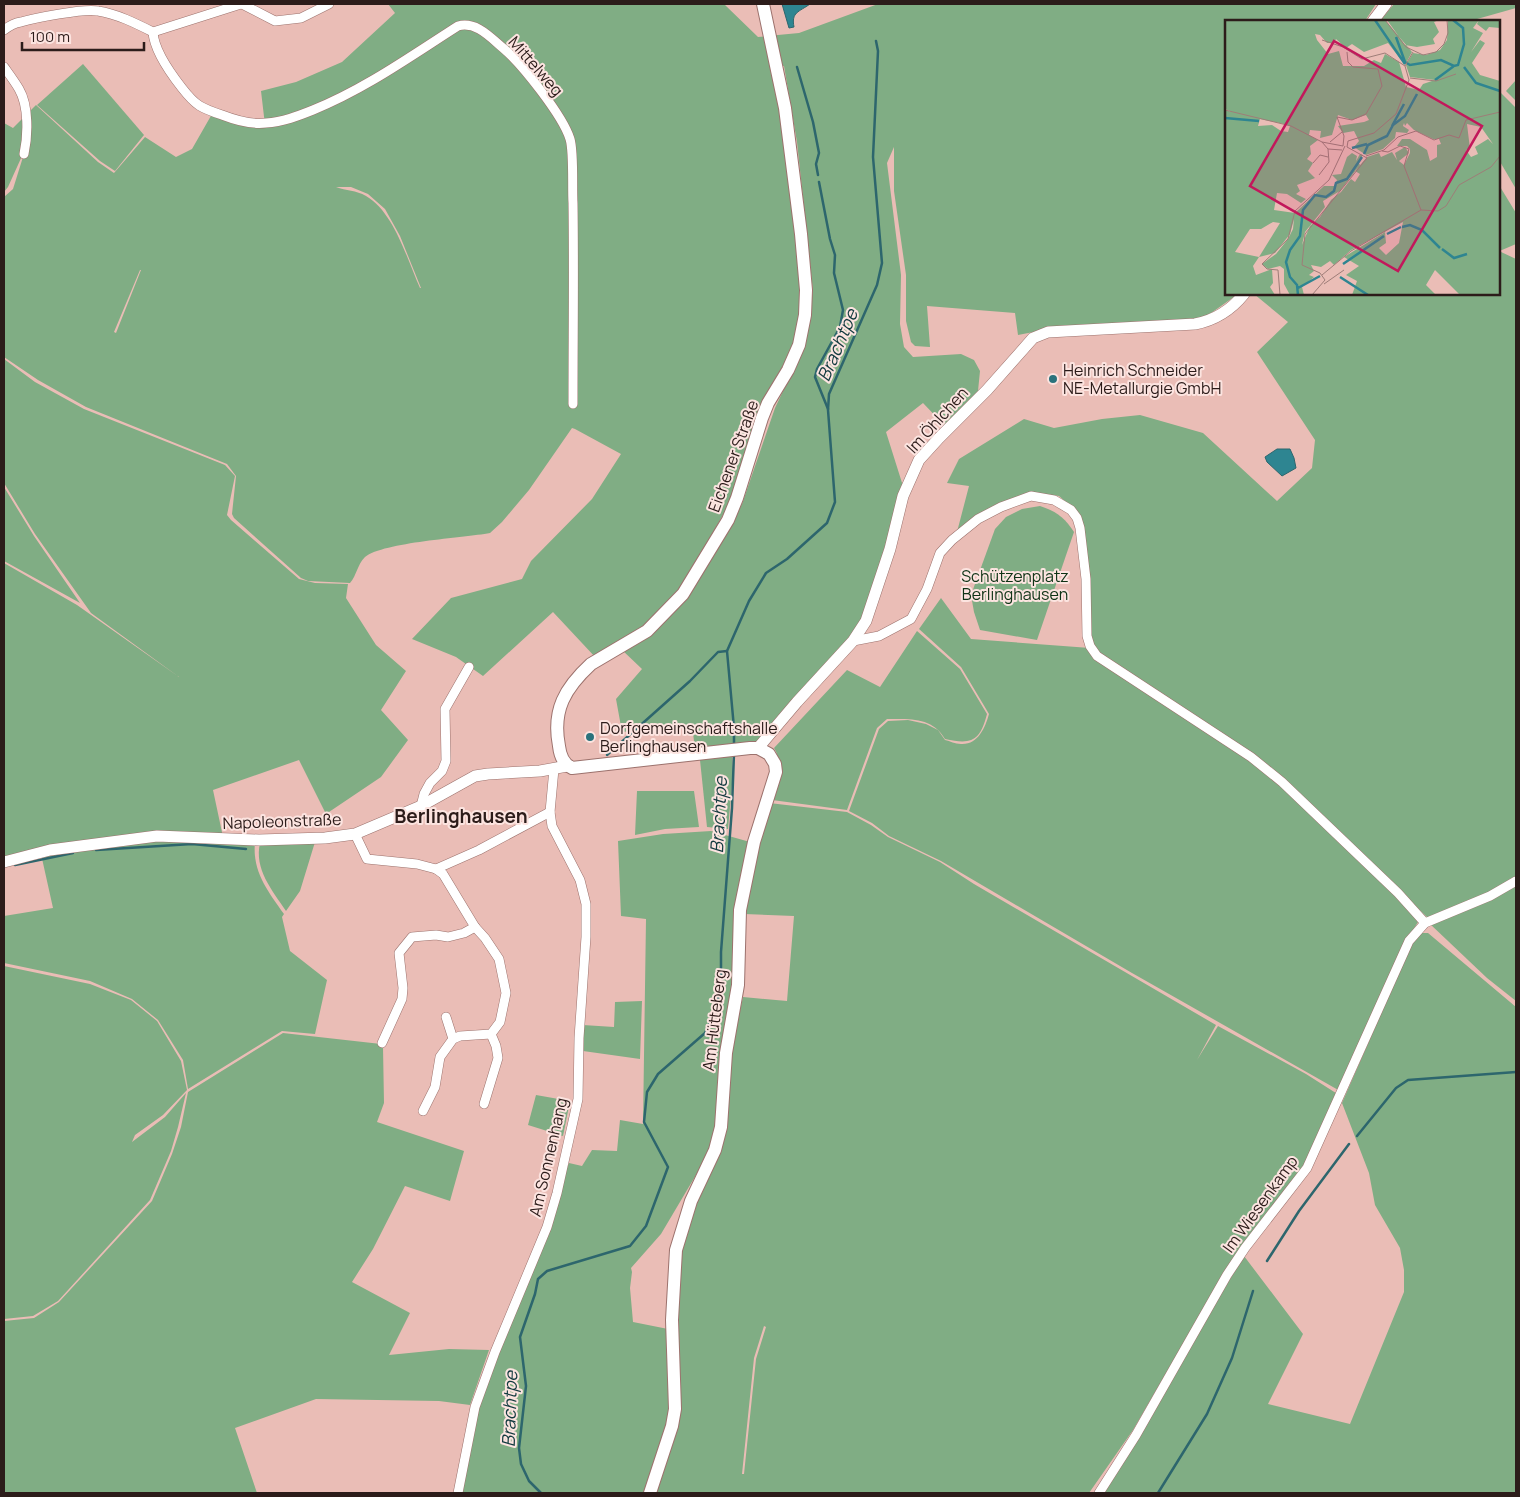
<svg xmlns="http://www.w3.org/2000/svg" width="1520" height="1497" viewBox="0 0 1520 1497" font-family="Manrope,sans-serif">
  <style>
    .green { fill: #80ad84; fill-rule: evenodd }
    .water { fill: #2e8591; stroke: #2d666d }
    .lines { fill: none; stroke-linecap: round; stroke-linejoin: round }
    .stream { stroke: #2d666d; stroke-width: 2.5 }
    .minor-casing { stroke: #9c726d; stroke-width: 10 }
    .tertiary-casing { stroke: #9c726d; stroke-width: 12 }
    .secondary-casing { stroke: #9c726d; stroke-width: 14 }
    .minor { stroke: #fff; stroke-width: 9 }
    .tertiary { stroke: #fff; stroke-width: 11 }
    .secondary { stroke: #fff; stroke-width: 12 }
    .poi-dot { fill: #2a727c; stroke: #fce4e0; stroke-width: 2 }
    .labels { text-anchor: middle; dominant-baseline: central; stroke-width: 4; stroke-linejoin: round; paint-order: stroke }
    .street-label { font-size: 16px; fill: #2c1c1a; stroke: #fce4e0 }
    .poi-label { font-size: 16px; fill: #2c1c1a; stroke: #fce4e0; text-anchor: start }
    .park-label { font-size: 16px; fill: #0e3315; stroke: #fce4e0 }
    .water-label { font-size: 18px; font-style: italic; fill: #123a3f; stroke: #fce4e0 }
    .quarter-label { font-size: 19px; font-weight: bold; fill: #2c1c1a; stroke: #fce4e0 }
    .inset-river { fill: none; stroke: #2e8591; stroke-width: 2.5 }
    .inset-road { fill: none; stroke: #9e7d78; stroke-width: 1 }
    .view { fill: #c2185b; fill-opacity: 0.15; stroke: #c2185b; stroke-width: 2.5 }
    .inset-edge { fill: none; stroke: #2c1c1a; stroke-width: 2.5 }
  </style>
  <rect width="100%" height="100%" fill="#eabdb6"/>
  <g class="green">
    <path d="M388,4H724L758,37L799,33L878,4H1376L1365,21H1226V294H1238L1204,318L1054,328L1018,335L1015,313L927,306L930,347L915,346L911,342L906,321V275L894,191V147L887,163L901,275L900,324L904,347L913,357L961,354L974,360L980,371L978,391L944,425L923,403L886,432L903,486L863,619L849,639L757,744L695,749L692,725L622,732L616,699L642,669L621,649L644,638L669,616L687,594L715,553L742,504L775,408L792,372L802,346L813,291L797,142L784,66L777,67L799,235L803,289L802,315L796,346L769,395L755,426L732,498L677,599L643,633L596,658L553,612L483,676L456,657L412,639L451,598L522,579L531,561L592,499L621,454L575,429L572,428L529,490L502,522L490,533C463,538 384,542 365,557C357,565 357,575 350,583L308,581L301,578L234,518L232,514L236,476L227,464L86,407L38,380L4,357V197L13,189L23,157L22,156L8,187L4,192V123L13,128L36,105L98,162L114,173L145,137L176,157L192,149L212,114L234,121L265,125L261,91L296,82L342,62L395,13ZM336,187H351L368,194L385,209L400,236L421,288H420C407,259 394,212 366,196C356,190 346,191 336,187ZM140,270H141L116,333L114,332Z"/>
    <polygon points="1394,4 1516,4 1516,8 1470,21 1380,21"/>
    <polygon points="83,64 144,135 115,171 100,161 37,105"/>
    <polygon points="1516,80 1516,101 1506,91"/>
    <polygon points="1499,91 1516,108 1516,189 1499,160"/>
    <polygon points="1499,185 1516,213 1516,244 1502,250 1499,250"/>
    <polygon points="1499,251 1516,259 1516,876 1487,893 1428,918 1284,781 1098,654 1092,645 1075,510 1059,496 1031,492 957,532 969,486 947,483 959,459 1024,419 1054,428 1102,419 1140,415 1203,433 1277,501 1312,468 1315,440 1257,352 1288,322 1254,294 1499,294"/>
    <polygon points="4,359 35,382 84,409 225,465 235,476 227,515 231,520 299,579 315,583 348,584 346,598 376,645 406,671 381,710 408,740 381,777 326,814 299,760 213,790 223,837 157,835 4,860 4,563 77,605 179,677 91,613 35,534 4,483"/>
    <polygon points="4,487 34,536 80,603 4,561"/>
    <path d="M1040,506C1056,511 1065,518 1074,532L1037,640L980,630L974,612L971,595L995,529L1006,517L1022,509Z"/>
    <path d="M941,598L971,639L1090,648L1250,758L1398,894L1418,922L1402,948L1340,1091L1132,973L941,861L889,836L872,823L849,811L879,729L888,721L908,720L926,724L938,730L945,740C950,741 955,744 961,744C978,745 985,728 989,714L961,667L919,629Z"/>
    <path d="M917,631L960,669L987,714C980,741 972,745 945,739C932,717 911,719 887,719L877,728L847,810L772,800C776,784 784,763 774,748L847,670L880,687Z"/>
    <polygon points="732,756 733,773 728,829 707,827 700,760"/>
    <polygon points="637,791 694,791 699,827 665,829 635,835"/>
    <path d="M769,803L847,812L871,825L888,837L940,862L974,884L1216,1025L1197,1060L1218,1026L1306,1074L1339,1095L1306,1166L1223,1275L1133,1430L1089,1493H654L667,1457L682,1243L694,1196L712,1165L729,1060L743,997L787,1001L794,916L744,914L747,889ZM764,1326L766,1327L756,1359L744,1474H742L754,1358Z"/>
    <polygon points="711,831 750,842 735,949 731,1007 714,1137 706,1158 661,1234 631,1268 632,1272 630,1288 633,1322 668,1329 671,1382 668,1424 646,1493 461,1493 477,1406 569,1163 582,1166 592,1150 617,1151 620,1120 643,1124 646,919 621,916 618,841 663,834"/>
    <path d="M157,838L255,842C252,872 268,891 284,914L282,917L290,951L327,980L315,1034L282,1031L188,1089L183,1060L158,1020L132,999L90,981L4,963V916L53,908L41,854Z"/>
    <path d="M315,842L300,891L286,911C272,890 254,869 260,843Z"/>
    <polygon points="1516,885 1516,1001 1487,978 1429,923"/>
    <polygon points="1422,933 1428,933 1516,1007 1516,1493 1101,1493 1244,1256 1303,1334 1268,1404 1350,1424 1404,1292 1404,1270 1400,1248 1375,1205 1369,1173 1342,1103 1412,943"/>
    <polygon points="4,966 90,984 131,1000 157,1021 181,1061 187,1090 163,1115 135,1135 132,1142 165,1117 186,1093 178,1127 171,1151 150,1200 58,1301 33,1316 4,1319"/>
    <polygon points="642,1001 640,1059 583,1051 583,1025 614,1027 615,1002"/>
    <polygon points="283,1033 381,1044 383,1047 384,1103 377,1122 464,1151 450,1201 405,1186 373,1249 352,1282 410,1313 389,1355 449,1349 489,1350 470,1405 439,1401 316,1399 235,1428 257,1493 4,1493 4,1321 34,1318 59,1302 152,1201 172,1154 181,1127 188,1092"/>
    <polygon points="536,1095 570,1101 563,1136 528,1125"/>
  </g>
  <g class="water">
    <path d="M782,4H810C799,12 791,12 794,27L789,28Z"/>
    <polygon points="1277,449 1290,449 1294,458 1296,468 1282,476 1267,462 1265,457"/>
  </g>
  <g class="lines">
    <g class="stream">
      <polyline points="797,67 813,122 819,153 816,164 818,175"/>
      <polyline points="819,182 830,239 835,255 834,273 843,310 840,327 817,369 815,377 828,409"/>
      <polyline points="734,745 734,728 727,651 749,601 766,573 787,559 827,523 835,502 828,410 829,394 877,285 882,263 873,157 878,51 876,41"/>
      <polyline points="607,755 690,681 718,652 727,651"/>
      <polyline points="96,850 192,844 246,849"/>
      <polyline points="15,865 73,853"/>
      <polyline points="1357,1136 1396,1088 1408,1080 1516,1072"/>
      <polyline points="1267,1261 1299,1211 1349,1144"/>
      <polyline points="541,1493 529,1481 521,1464 519,1448 526,1386 520,1337 535,1294 538,1279 547,1271 630,1246 646,1226 668,1167 644,1122 647,1092 658,1074 705,1033 716,1009 721,984 721,952 732,808 734,753"/>
      <polyline points="1158,1493 1207,1414 1232,1358 1253,1291"/>
    </g>
    <g class="minor-casing">
      <g id="minor">
        <polyline points="242,4 275,21 301,18 329,4"/>
        <path d="M4,30C9,26 14,23 21,22C35,18 85,8 98,11C117,14 135,23 153,32L241,4"/>
        <path d="M153,32C154,50 171,74 182,88C196,106 201,108 222,115C235,120 252,125 266,123C283,122 298,116 313,110C365,89 411,56 458,26C476,21 490,37 503,48C522,64 563,116 570,139C574,152 572,188 573,203C574,270 573,337 573,404"/>
        <path d="M4,67C9,74 15,82 19,89C29,106 28,136 24,154"/>
        <polyline points="853,641 879,636 911,619 927,589 940,553 952,540 978,519 1001,507 1031,496 1054,500 1071,510 1077,518 1080,528 1086,579 1087,636 1090,646 1097,656 1251,757 1282,782 1398,893 1425,923"/>
        <polyline points="421,806 424,794 430,783 442,771 446,761 445,709 469,667"/>
        <polyline points="355,834 367,859 417,864 436,869 479,850 550,812"/>
        <polyline points="446,1017 453,1039"/>
        <polyline points="382,1043 402,999 403,988 399,953 412,937 436,935 448,937 464,933 475,927"/>
        <polyline points="484,1104 498,1058 496,1046 491,1034"/>
        <polyline points="423,1111 435,1087 440,1057 453,1039 460,1036 491,1034 500,1022 506,993 499,959 485,938 475,927 443,874 436,869"/>
        <polyline points="458,1493 475,1407 495,1352 547,1227 557,1193 578,1099 579,1038 586,937 586,904 580,880 552,826 550,812 554,769"/>
        <polyline points="1099,1493 1136,1435 1227,1275 1245,1248 1307,1168 1409,941 1425,923 1490,896 1516,881"/>
      </g>
    </g>
    <g class="tertiary-casing">
      <g id="tertiary">
        <polyline points="1373,21 1386,4"/>
        <path d="M758,748L797,702L853,641L866,621L890,549L903,496L919,460L939,438L987,390L1033,338L1048,332L1195,324C1216,320 1231,310 1244,294"/>
        <polyline points="4,862 50,850 157,836 259,840 325,838 355,834 421,806 475,776 488,774 540,771 567,766"/>
      </g>
    </g>
    <g class="secondary-casing">
      <path id="secondary" d="M650,1493L672,1426L675,1409L672,1320L676,1250L691,1201L715,1150L721,1127L726,1053L738,985L740,910L754,842L776,772L775,764L769,754L758,748H750L572,768C563,764 560,755 559,746C552,710 565,688 591,664L647,631L683,594L728,520L737,498L762,418L768,403L788,370L799,345L805,315L806,290L801,234L785,108L763,4"/>
    </g>
    <use href="#minor" class="minor"/>
    <use href="#tertiary" class="tertiary"/>
    <use href="#secondary" class="secondary"/>
  </g>
  <g class="poi-dot">
    <circle cx="1053" cy="379" r="5"/>
    <circle cx="590" cy="737" r="5"/>
  </g>
  <g class="labels">
    <g class="street-label">
      <text transform="translate(536 66) rotate(49)">Mittelweg</text>
      <text transform="translate(937 420) rotate(-48)">Im Öhlchen</text>
      <text transform="translate(733 456) rotate(-70)">Eichener Straße</text>
      <text transform="translate(282 821) rotate(-2)">Napoleonstraße</text>
      <text transform="translate(714 1020) rotate(-83)">Am Hütteberg</text>
      <text transform="translate(548 1157) rotate(-77)">Am Sonnenhang</text>
      <text transform="translate(1260 1204) rotate(-54)">Im Wiesenkamp</text>
    </g>
    <g class="poi-label">
      <text x="1063" y="370">Heinrich Schneider<tspan x="1063" dy="18">NE-Metallurgie GmbH</tspan></text>
      <text x="600" y="728">Dorfgemeinschaftshalle<tspan x="600" dy="18">Berlinghausen</tspan></text>
    </g>
    <g class="park-label">
      <text x="1015" y="576">Schützenplatz<tspan x="1015" dy="18">Berlinghausen</tspan></text>
    </g>
    <g class="water-label">
      <text transform="translate(837 345) rotate(-67)">Brachtpe</text>
      <text transform="translate(718 815) rotate(-87)">Brachtpe</text>
      <text transform="translate(509 1409) rotate(-88)">Brachtpe</text>
    </g>
    <g class="quarter-label">
      <text x="461" y="816">Berlinghausen</text>
    </g>
  </g>
  <g transform="translate(1225 20)">
    <rect width="275" height="275" fill="#eabdb6"/>
    <path d="M0,0H160L187,32L180,45L163,23L139,32L127,24L121,28L111,19L109,23H102L95,15L90,14L92,20L103,34L114,31L118,46H139L149,40L156,43L160,34L174,42L181,67L194,70L198,64L210,60L185,57L181,45L188,33L201,35L215,30L222,20L223,0H275V8L264,7L261,11L252,4L254,0L248,8L258,13L246,32L255,20L260,23L247,43L255,55L275,61V275H235L210,250L201,265L211,275H127L132,261L121,255L134,246L119,237L160,212L161,223L154,228L161,235L174,223L178,202L126,230L109,245L105,241L96,247L86,245L89,251L84,255L89,257L77,267L79,275H65L59,264V249L55,246L43,249L37,244L51,234L63,219L68,209L69,199L65,214L50,233L34,237L28,246L31,255L47,249L48,263L45,267L50,275H0V90L7,92L0,89ZM113,95L127,100L141,95L144,100L139,102L113,106L118,113L129,111L134,121L129,127L141,135L158,129L170,118L171,112L182,113L184,110L178,106L179,103L180,106L182,103L189,110L208,119H214L216,124L212,125V137L205,141L202,130L185,119H177L172,126H182L185,129V133L179,145L174,141L184,133L180,127L170,133L172,140L167,132L156,137L154,133L142,137L130,151L135,154L130,162L126,159L116,172L106,180L95,197L85,206L77,225L80,212L100,187L98,181L115,171L135,145L133,142L138,135L135,134L131,141L132,136L127,133L122,137L116,154L107,155L112,160L109,166H99L70,193L49,190L52,173L62,174L76,183L81,179L71,174L75,171L72,165L90,158L83,151L88,143L82,139L86,134L85,126L93,120L84,115L85,110L96,111L95,118L107,115ZM35,99L59,104L65,106L63,112L56,111L47,105L33,106ZM242,104L256,107L268,124L263,119L250,127L253,134L246,137L241,130L245,129ZM48,202L55,203L34,237L10,232L25,209H36ZM162,0H214L209,2L214,12L208,19L210,24L192,27L180,25Z" fill="#80ad84" fill-rule="evenodd"/>
    <path class="inset-river" d="M150,0L180,44M171,17L180,42L185,45L216,40L229,46L233,45L239,24L238,8L228,0M239,47L251,63L275,71M210,60L229,46M0,98L34,101M167,106L179,84M127,128L142,124M139,134L143,125L162,116L168,105L180,96L192,74M177,207L185,205L197,210L215,228M162,214L176,207M217,229L229,238L242,234M118,244L159,216M115,257L143,275M73,268L95,256M73,275L72,265L65,257L61,242L65,230L75,216L78,190L90,175L101,177L109,171L111,163L122,159L137,137"/>
    <path class="inset-road" d="M160,0L181,27L198,35L211,32L219,24L223,13L222,0M97,20L118,27L137,39L160,33L180,46M185,58L211,61L231,54M0,90L66,106L97,122L118,126M97,122L103,129L117,130M105,122L117,112M118,126L119,116L112,97L127,100L141,94L157,66L153,49L128,47L123,42L122,32M157,131L163,132L175,126L184,129L179,146L196,190M141,136L159,130L173,117L191,111L209,120L224,115L234,118L241,100L275,92M88,143L95,135L103,137M94,155L104,142L103,129M196,190L213,191L221,186L234,165L266,147L275,136M97,255L126,231L196,190M99,264L119,250M55,275L53,250L42,249L37,244L63,219L70,191L104,160L120,126M87,275L100,260L95,253L77,245L80,214L142,138L122,127L123,121L149,113L171,94L184,60L180,46L188,32"/>
    <path class="view" d="M109,21L257,106L173,251L25,166Z"/>
    <rect width="275" height="275" class="inset-edge"/>
  </g>
  <rect width="1520" height="1497" fill="none" stroke="#2c1c1a" stroke-width="10"/>
  <path d="M22 42v8h122v-8" fill="none" stroke="#2c1c1a" stroke-width="2.5"/>
  <text x="30" y="42" font-size="15" fill="#2c1c1a" stroke="#fce4e0" stroke-width="4" paint-order="stroke">100 m</text>
</svg>
